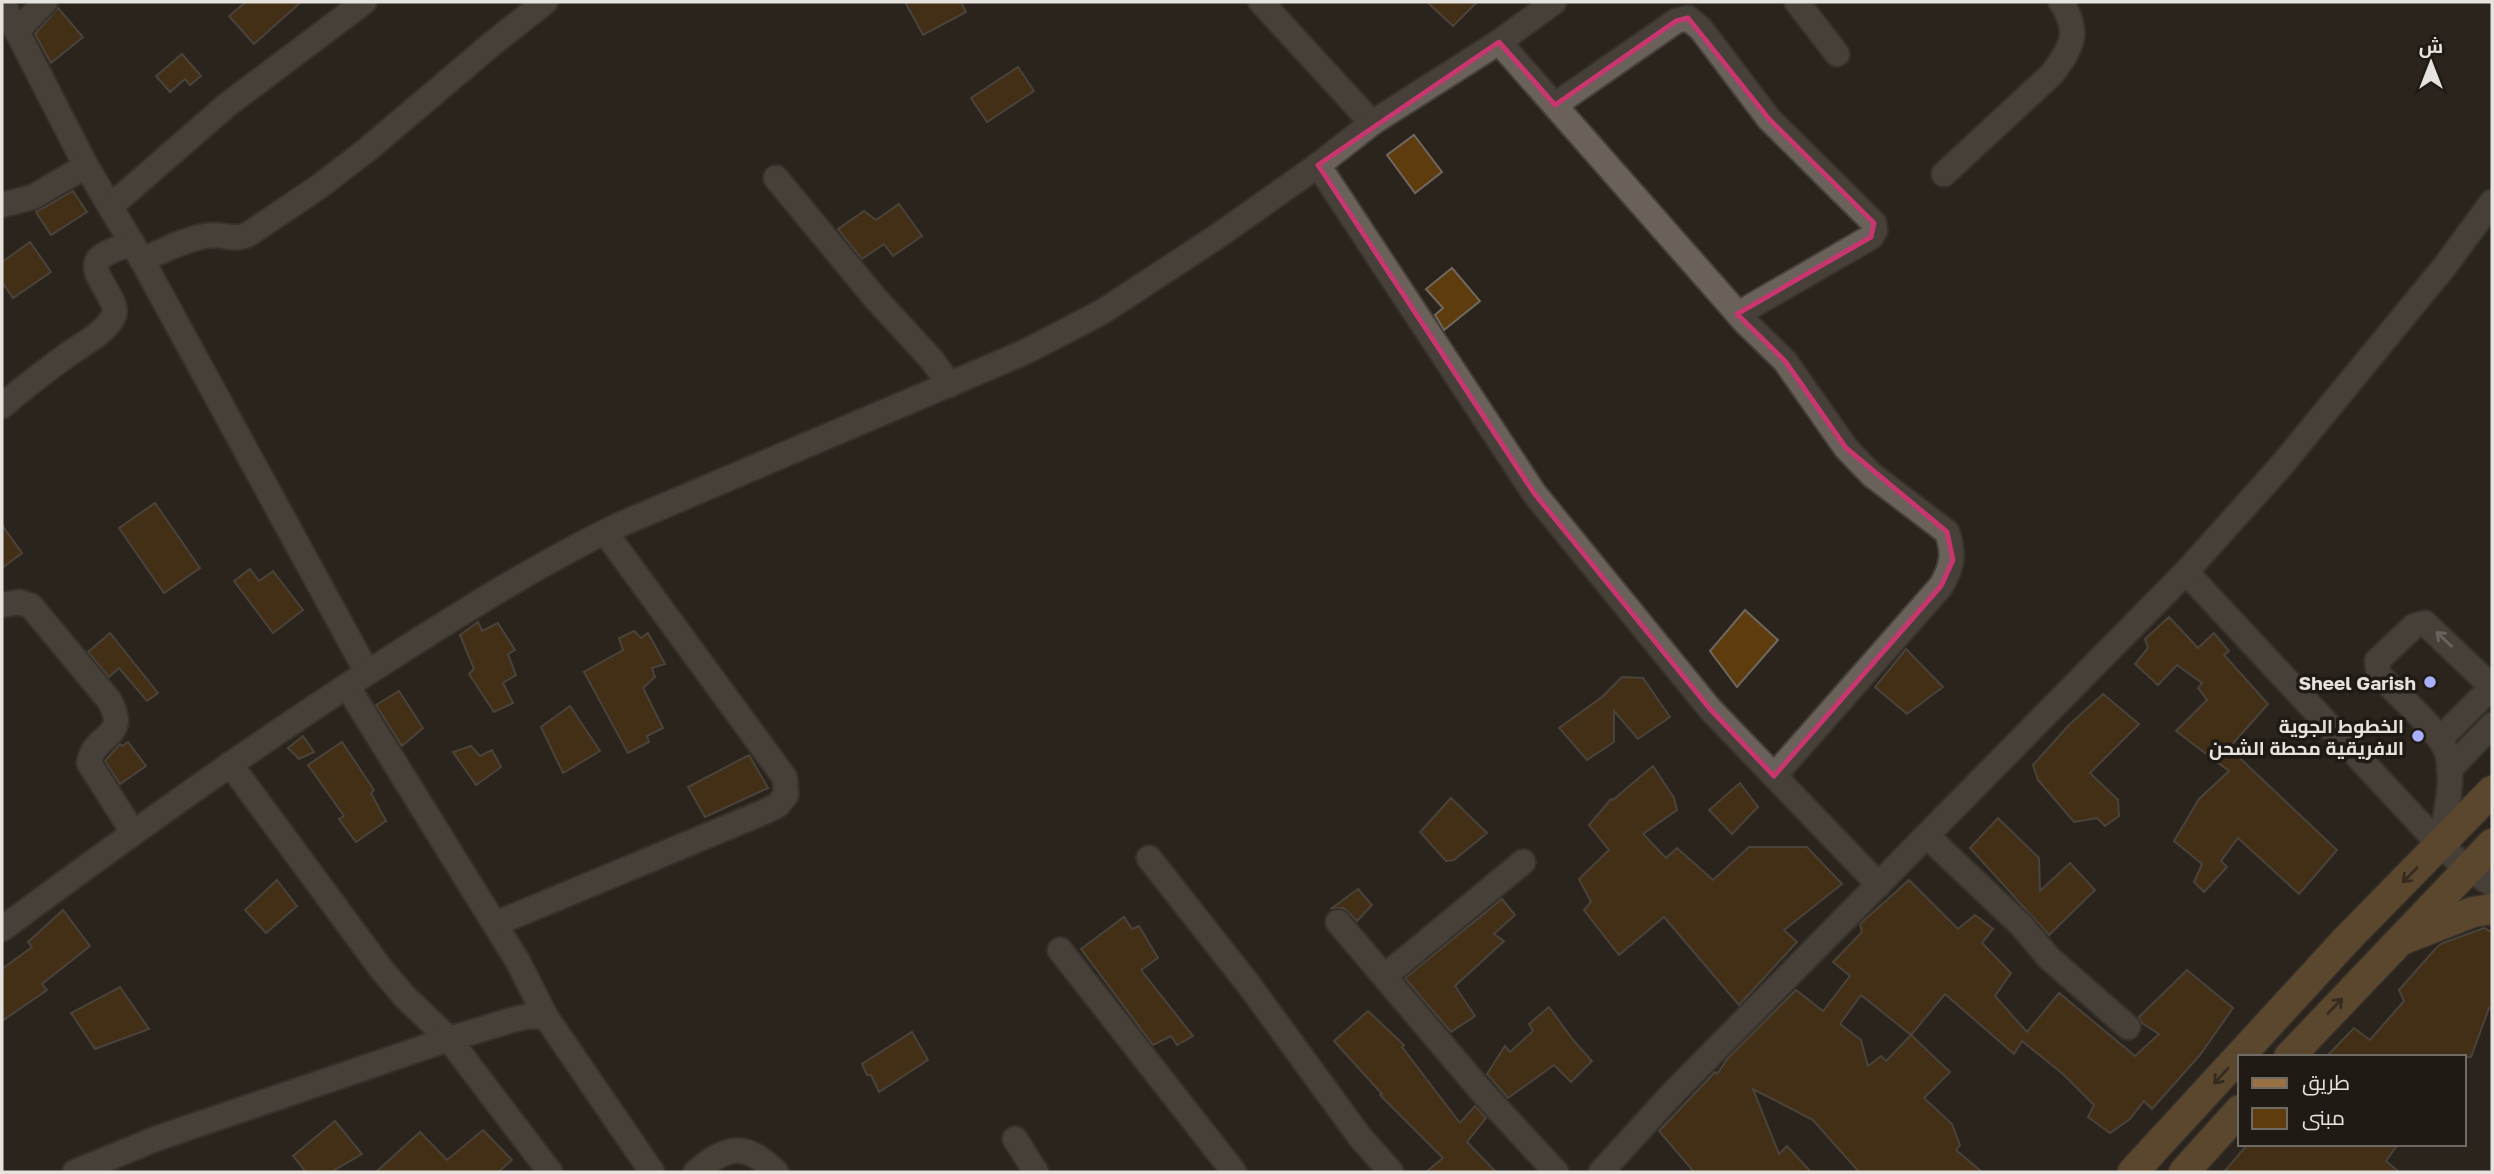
<svg xmlns="http://www.w3.org/2000/svg" width="2494" height="1174" viewBox="0 0 2494 1174" font-family="'Golos Text',Cairo,sans-serif">
  <style>
    .building { fill: #5f3c0d; stroke: #6f6860; stroke-width: 2; fill-rule: evenodd }
    .lines { fill: none; stroke-linecap: round; stroke-linejoin: round }
    .minor-casing { stroke: #46403a; stroke-width: 28 }
    .major-casing { stroke: #46403a; stroke-width: 33 }
    .minor { stroke: #6a625a; stroke-width: 24 }
    .major { stroke: #987244; stroke-width: 30 }
    .oneway { stroke: #b4afa9 }
    .oneway2 { stroke: #443422 }
    .marked { fill: none; stroke: #c7366e; stroke-width: 5; stroke-linejoin: round }
    .poi-dot { fill: #a8b0fc; stroke: #201a14; stroke-width: 2.5 }
    .labels { text-anchor: middle; dominant-baseline: central; stroke-width: 7; stroke-linejoin: round; paint-order: stroke }
    .poi-label { font-size: 19px; font-weight: bold; fill: #e6e2dd; stroke: #201a14; text-anchor: end }
  </style>
  <rect width="100%" height="100%" fill="#2a241d"/>
  <g class="building">
    <polygon points="246,2 301,2 254,44 229,16"/>
    <polygon points="905,2 961,2 966,12 923,35"/>
    <polygon points="1427,2 1477,2 1453,26"/>
    <polygon points="58,8 83,37 51,63 35,34"/>
    <polygon points="182,54 201,76 190,85 185,79 170,92 156,76"/>
    <polygon points="1018,67 1034,91 987,122 971,98"/>
    <polygon points="1414,135 1442,172 1415,193 1387,155"/>
    <polygon points="73,191 87,212 51,235 36,212"/>
    <polygon points="899,204 922,236 893,256 884,244 862,259 838,229 864,211 876,220"/>
    <polygon points="30,242 51,272 13,298 2,282 2,262"/>
    <polygon points="1452,268 1480,301 1444,330 1435,315 1443,308 1426,289"/>
    <polygon points="155,503 200,568 164,593 119,528"/>
    <polygon points="2,525 22,553 2,568"/>
    <polygon points="250,569 259,581 273,571 303,610 273,633 234,581"/>
    <polygon points="1745,610 1778,640 1737,687 1710,651"/>
    <polygon points="2169,617 2198,648 2214,633 2229,651 2224,655 2268,704 2229,748 2337,850 2299,894 2238,838 2221,861 2227,867 2204,892 2194,882 2202,864 2174,841 2199,799 2229,771 2176,731 2207,700 2198,688 2202,683 2177,665 2158,685 2135,664 2148,648 2145,639"/>
    <polygon points="478,622 482,631 498,623 515,650 508,654 516,675 503,683 513,703 494,712 469,674 474,669 460,635"/>
    <polygon points="634,631 641,638 648,633 665,664 652,668 655,677 643,688 663,728 647,736 649,742 628,753 584,672 623,650 619,638"/>
    <polygon points="110,633 158,693 147,701 119,668 109,677 88,652"/>
    <polygon points="1906,649 1943,687 1907,714 1875,687"/>
    <polygon points="1622,677 1643,678 1670,717 1638,739 1614,711 1614,742 1587,760 1559,728 1602,697"/>
    <polygon points="399,691 423,728 402,746 376,705"/>
    <polygon points="2103,694 2139,724 2090,773 2118,800 2119,816 2105,826 2097,818 2074,822 2038,780 2033,765 2069,725"/>
    <polygon points="570,706 600,751 563,773 541,727"/>
    <polygon points="303,736 314,752 299,759 288,748"/>
    <polygon points="128,742 146,766 120,784 105,761 120,744 122,746"/>
    <polygon points="342,742 374,790 371,793 386,821 356,842 339,819 344,816 308,765"/>
    <polygon points="471,746 480,756 492,750 501,767 476,785 453,752"/>
    <polygon points="749,755 768,788 705,817 688,787"/>
    <polygon points="1653,766 1674,798 1677,810 1643,834 1666,858 1677,848 1713,880 1749,847 1807,847 1842,884 1784,930 1797,942 1739,1005 1664,917 1619,955 1584,910 1591,902 1579,879 1609,850 1589,825 1611,799 1613,800"/>
    <polygon points="1740,783 1758,807 1732,834 1709,810"/>
    <polygon points="1451,798 1487,833 1454,860 1446,861 1420,832"/>
    <polygon points="1998,818 2039,858 2040,891 2070,863 2095,890 2049,935 1970,848"/>
    <polygon points="277,880 297,906 266,933 245,910"/>
    <path d="M1909,880L1958,929L1975,915L1993,929L1982,943L2011,973L1995,996L2027,1032L2059,993L2135,1056L2159,1034L2142,1023L2139,1017L2187,970L2233,1008L2200,1055L2152,1109L2144,1101L2130,1119L2110,1133L2088,1117L2094,1105L2063,1074L2022,1041L2014,1054L1945,994L1911,1035L1950,1072L1924,1098L1952,1124L1960,1145L1956,1150L1982,1172H1859L1813,1120L1753,1089L1779,1154L1787,1146L1811,1172H1694L1659,1131L1715,1072L1717,1074L1728,1058L1796,990L1823,1011L1850,976L1833,962L1862,932L1860,924ZM1861,995L1911,1035L1886,1061L1881,1056L1868,1066L1861,1040L1840,1024Z"/>
    <polygon points="1358,889 1372,905 1357,921 1344,908 1332,908"/>
    <polygon points="1502,899 1515,915 1494,934 1504,941 1455,986 1475,1016 1451,1032 1405,978"/>
    <polygon points="63,910 90,946 42,984 47,990 2,1021 2,969 32,947 28,942"/>
    <polygon points="1124,917 1132,929 1139,926 1158,958 1141,970 1193,1036 1177,1045 1171,1036 1153,1045 1081,949"/>
    <polygon points="2484,928 2492,932 2492,1010 2489,1008 2471,1057 2326,1057 2354,1028 2370,1040 2404,1001 2399,990 2437,947 2443,943"/>
    <polygon points="120,987 149,1029 95,1049 71,1013"/>
    <polygon points="1549,1007 1573,1040 1592,1061 1571,1082 1554,1065 1508,1098 1487,1074 1505,1046 1510,1052 1533,1031 1529,1024"/>
    <polygon points="1368,1011 1404,1045 1402,1047 1460,1123 1475,1106 1486,1118 1467,1142 1496,1172 1426,1172 1443,1158 1380,1095 1382,1094 1334,1041"/>
    <polygon points="912,1032 928,1060 879,1092 871,1075 867,1075 862,1064"/>
    <polygon points="335,1121 362,1154 331,1172 306,1172 293,1156"/>
    <polygon points="483,1130 512,1160 498,1172 376,1172 420,1132 447,1160"/>
    <polygon points="2248,1144 2398,1144 2386,1161 2399,1172 2224,1172"/>
  </g>
  <g class="lines">
    <g class="minor-casing">
      <g id="minor">
        <polyline points="2,2 86,166 142,260 367,672"/>
        <polyline points="1261,2 1372,123"/>
        <polyline points="1797,2 1837,54"/>
        <polyline points="17,31 45,2"/>
        <path d="M1499,42L1746,323L1785,361L1846,448L1872,475L1947,532C1955,554 1952,567 1941,586L1774,776"/>
        <polyline points="1555,105 1676,21 1688,18 1701,29 1769,119 1874,223 1875,231 1871,237 1738,314"/>
        <polyline points="1318,165 1534,493 1710,709 1879,885"/>
        <path d="M1944,174L2052,74C2072,47 2081,32 2061,2"/>
        <polyline points="776,178 876,299 932,360 950,385"/>
        <polyline points="2,205 33,197 86,166"/>
        <polyline points="111,206 227,105 364,2"/>
        <path d="M142,260C163,251 183,240 205,236C221,232 233,242 249,234L320,186L368,149L493,43L545,2"/>
        <path d="M2,406C22,389 44,372 66,356C81,345 102,335 112,319C125,300 81,272 102,256C110,250 123,247 132,243"/>
        <polyline points="2186,572 2440,845 2468,869 2492,884"/>
        <path d="M2,605L19,602L31,606L109,700C131,739 94,732 89,763L133,832"/>
        <polyline points="347,686 517,960 546,1017"/>
        <polyline points="2440,739 2492,687"/>
        <polyline points="230,764 382,970 405,997 449,1039 550,1172"/>
        <polyline points="2449,770 2492,725"/>
        <polyline points="1927,836 2021,925 2049,958 2128,1027"/>
        <path d="M2440,845C2445,816 2455,781 2447,753C2440,731 2396,693 2379,675L2377,661L2414,626L2425,623L2492,687"/>
        <polyline points="1149,858 1249,985 1360,1137 1391,1172"/>
        <polyline points="1338,922 1484,1094 1556,1172"/>
        <polyline points="495,924 764,812 778,805 786,795 785,778 605,532"/>
        <path d="M2,929C133,832 265,737 403,650C474,605 544,561 619,525L1025,352L1102,312L1215,238L1317,166L1372,123L1499,42L1554,2"/>
        <polyline points="1060,950 1234,1172"/>
        <polyline points="1385,976 1523,862"/>
        <polyline points="1015,1139 1036,1172"/>
        <polyline points="75,1172 158,1138 449,1039 512,1020 529,1016 546,1017 652,1172"/>
        <path d="M696,1172C728,1145 745,1142 776,1172"/>
        <polyline points="1601,1172 1673,1093 2186,572 2281,466 2445,266 2492,202"/>
      </g>
    </g>
    <g class="major-casing">
      <g id="major">
        <polyline points="2404,939 2473,912 2492,909"/>
        <polyline points="2289,1057 2492,844"/>
        <polyline points="2133,1172 2347,939 2492,791"/>
        <polyline points="2184,1172 2240,1110"/>
      </g>
    </g>
    <use href="#minor" class="minor"/>
    <use href="#major" class="major"/>
  </g>
  <defs><path id="oneway-shaft" d="M-6 0H5M1.5-3L5.5 0L1.5 3" fill="none" stroke-width="1.6" stroke-linecap="round" stroke-linejoin="round" transform="scale(1.75)"/></defs>
  <use class="oneway" href="#oneway-shaft" transform="translate(2444 639) rotate(-136)"/>
  <g class="oneway2">
    <use href="#oneway-shaft" transform="translate(2410 875) rotate(135)"/>
    <use href="#oneway-shaft" transform="translate(2335 1006) rotate(-46)"/>
    <use href="#oneway-shaft" transform="translate(2221 1076) rotate(133)"/>
  </g>
  <path d="M0 0H2494V1174H0ZM1688,18L1769,119L1874,223L1871,237L1737,314L1785,361L1846,448L1947,532L1953,560L1941,586L1774,776L1710,709L1534,493L1318,165L1499,42L1555,105L1676,21Z" fill="#2a241d" fill-opacity=".55" fill-rule="evenodd"/>
  <path class="marked" d="M1688,18L1769,119L1874,223L1871,237L1737,314L1785,361L1846,448L1947,532L1953,560L1941,586L1774,776L1710,709L1534,493L1318,165L1499,42L1555,105L1676,21Z"/>
  <g class="poi-dot">
    <circle cx="2430" cy="682" r="7"/>
    <circle cx="2418" cy="736" r="7"/>
  </g>
  <g class="labels">
    <g class="poi-label">
      <text x="2416" y="682">Sheel Garish</text>
      <text x="2404" y="725">الخطوط الجوية<tspan x="2404" dy="22">الافريقية محطة الشحن</tspan></text>
    </g>
  </g>
  <rect width="2494" height="1174" fill="none" stroke="#e6e2dd" stroke-width="7"/>
  <rect x="2238" y="1055" width="228" height="91" fill="#201a14" stroke="#6f6a64" stroke-width="2"/>
  <rect x="2252" y="1078" width="35" height="10" fill="#987244" stroke="#6f6a64" stroke-width="2"/>
  <text x="2302" y="1090" font-size="21" fill="#e6e2dd">طريق</text>
  <rect x="2252" y="1108" width="35" height="21" fill="#5f3c0d" stroke="#6f6a64" stroke-width="2"/>
  <text x="2302" y="1125" font-size="21" fill="#e6e2dd">مبنى</text>
  <g transform="translate(2431 63)" stroke="#201a14" stroke-width="5" paint-order="stroke">
  <path d="M0-5L12 26L0 18L-12 26Z" fill="#e6e2dd"/>
  <text y="-10" font-size="19" font-weight="bold" text-anchor="middle" fill="#e6e2dd">ش</text>
  </g>
</svg>
